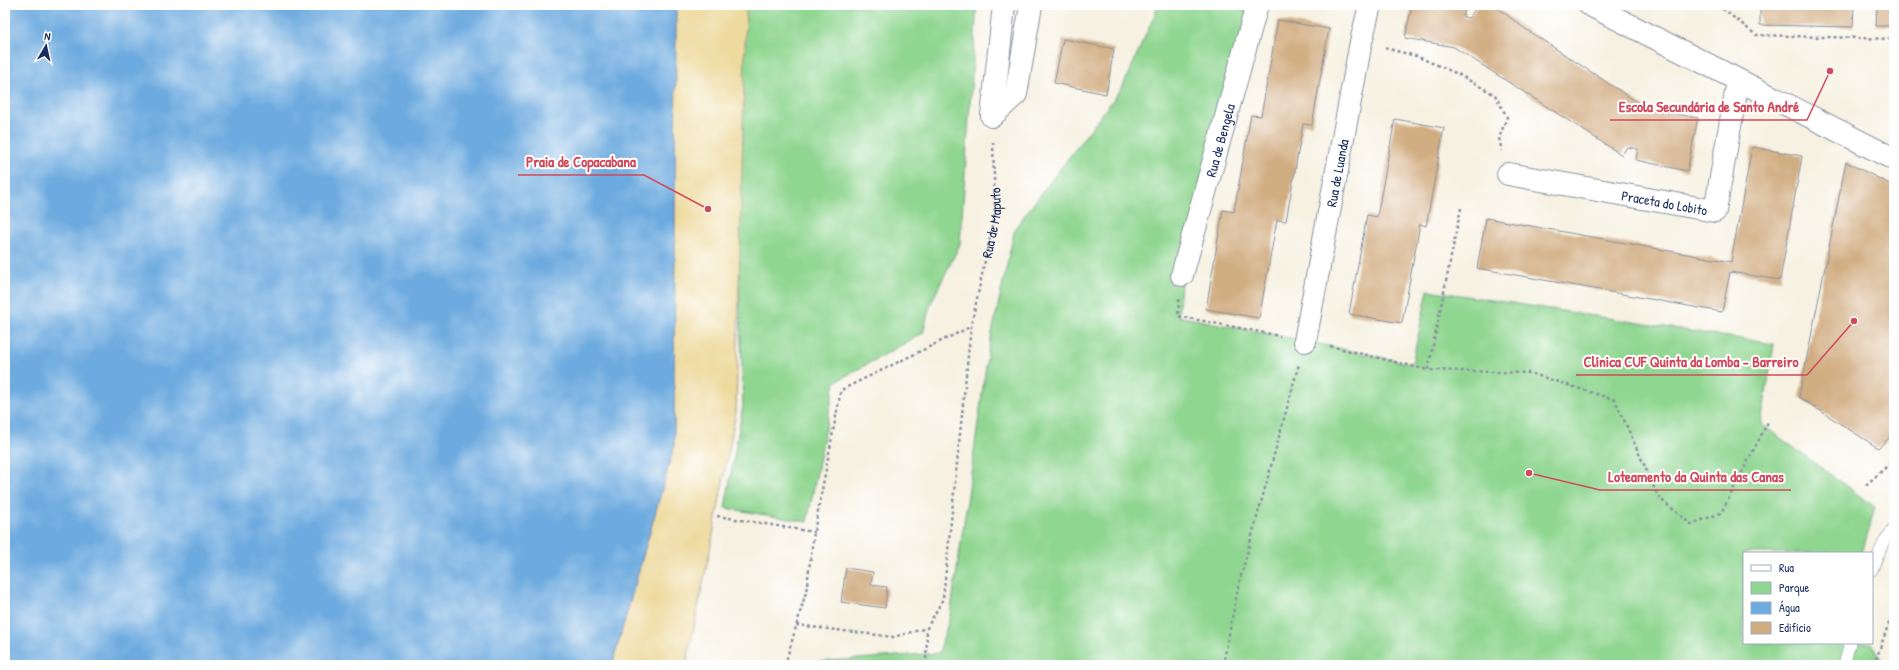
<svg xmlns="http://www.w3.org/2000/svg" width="1899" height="670" viewBox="0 0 1899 670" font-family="'Patrick Hand',sans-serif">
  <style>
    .green { fill: #8fd690; stroke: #558277 }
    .sand { fill: #eeda9e; stroke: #84847e }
    .water { fill: #6daadf; stroke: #446c9e }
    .building { fill: #d1ad82 }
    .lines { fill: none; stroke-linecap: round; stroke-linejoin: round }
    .lane-casing { stroke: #8890a0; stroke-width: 12 }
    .street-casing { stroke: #8890a0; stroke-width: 24 }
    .path { stroke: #8890a0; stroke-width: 2.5; stroke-dasharray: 3 3; stroke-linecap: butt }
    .lane { stroke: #fff; stroke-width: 11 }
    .street { stroke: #fff; stroke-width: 22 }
    .labels { text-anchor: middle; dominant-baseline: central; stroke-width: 4; stroke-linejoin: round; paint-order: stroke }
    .street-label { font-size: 14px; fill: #1b2f5e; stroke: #fff }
    .leader { fill: none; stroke: #d1495b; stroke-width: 1.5 }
    .callout-dot { fill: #d1495b; stroke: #fff; stroke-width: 1.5 }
    .callout-label { font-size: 15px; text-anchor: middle; font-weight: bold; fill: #d1495b; stroke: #fff; stroke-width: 4; stroke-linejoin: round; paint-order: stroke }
  </style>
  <rect width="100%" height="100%" fill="#fff"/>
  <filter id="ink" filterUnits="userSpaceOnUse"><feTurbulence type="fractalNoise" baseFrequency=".025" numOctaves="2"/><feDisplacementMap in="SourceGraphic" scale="8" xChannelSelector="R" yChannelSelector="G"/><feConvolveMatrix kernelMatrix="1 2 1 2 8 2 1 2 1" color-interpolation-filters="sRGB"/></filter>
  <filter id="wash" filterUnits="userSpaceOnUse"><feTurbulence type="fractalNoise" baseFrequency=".012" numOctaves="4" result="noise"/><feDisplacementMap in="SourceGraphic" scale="16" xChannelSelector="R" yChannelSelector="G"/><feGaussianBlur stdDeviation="0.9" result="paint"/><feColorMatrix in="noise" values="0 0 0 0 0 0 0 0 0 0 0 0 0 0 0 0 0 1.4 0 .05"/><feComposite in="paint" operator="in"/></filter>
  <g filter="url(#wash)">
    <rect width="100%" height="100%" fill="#f6f1e1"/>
    <g class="green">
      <polygon points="731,5 977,5 960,244 930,305 923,333 835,382 807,522 725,508 743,406"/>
      <polygon points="1159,5 1257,5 1182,275 1178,316 1305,341 1412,364 1428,290 1774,344 1761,424 1875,507 1862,553 1744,553 1744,643 1872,643 1884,665 815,665 815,662 939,653 950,616 967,502 988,351 1015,228 1122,88"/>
    </g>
    <polygon class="sand" points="676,5 746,5 736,412 711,545 686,665 612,665 674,447"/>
    <polygon class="water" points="5,5 676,5 674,447 612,665 5,665"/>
    <g id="blocks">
      <g class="building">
        <polygon points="1412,5 1466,5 1463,17 1469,18 1478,5 1494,5 1524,28 1646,108 1698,118 1687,171 1636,160 1638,149 1627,147 1622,155 1454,47 1405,38"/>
        <polygon points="1760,5 1854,5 1853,27 1760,25"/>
        <polygon points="1877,5 1894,5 1894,26 1876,26"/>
        <polygon points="1278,20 1329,29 1312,125 1303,124 1286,221 1277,220 1259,318 1206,309 1223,210 1234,212 1251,115 1261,116"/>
        <polygon points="1063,39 1114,49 1106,94 1054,83"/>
        <polygon points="1395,119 1444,128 1426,226 1420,224 1402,323 1349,314 1367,215 1377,217"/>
        <polygon points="1752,147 1802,156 1780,280 1730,272 1722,312 1477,268 1486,218 1731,262"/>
        <polygon points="1846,162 1894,186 1894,434 1878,448 1799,397"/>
        <polygon points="846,568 873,572 871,585 887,587 885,608 841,602"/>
      </g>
    </g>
  </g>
  <g filter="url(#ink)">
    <use href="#blocks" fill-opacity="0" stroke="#8890a0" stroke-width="1"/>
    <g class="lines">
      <g class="lane-casing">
        <g id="lane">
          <polyline points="1872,570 1884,541 1894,528"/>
          <polyline points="1844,665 1850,643"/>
        </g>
      </g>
      <g class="street-casing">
        <g id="street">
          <polyline points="1590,5 1894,159"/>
          <polyline points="992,116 1016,94 1031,5"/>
          <polyline points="992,116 1004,5"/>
          <path id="s2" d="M1508,174L1715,211L1738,81"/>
          <path id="s3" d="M1182,275L1257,5"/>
          <path id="s4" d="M1305,341L1361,42L1370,5"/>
        </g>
      </g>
      <g class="path">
        <polyline points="1718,5 1756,35 1894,39"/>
        <polyline points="1385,48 1416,56 1458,74 1495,95 1507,117 1499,138 1502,151"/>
        <polyline points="1461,208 1428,370 1530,373 1615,400 1659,498 1691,524 1721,513 1769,420"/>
        <polyline points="1179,299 1178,316 1280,336"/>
        <polyline points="1330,346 1428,370"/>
        <polyline points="1866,485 1894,460"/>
        <polyline points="717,516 814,532"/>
        <path id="s1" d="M796,625L893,637L927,628L943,599L971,327L995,213L993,141"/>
        <polyline points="785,665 806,592 814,532 841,390 970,327"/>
        <polyline points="926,665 927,628"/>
        <polyline points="1223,665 1239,583 1299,364"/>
        <polyline points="1874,665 1894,609"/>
      </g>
      <use href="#lane" class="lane"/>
      <use href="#street" class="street"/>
    </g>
  </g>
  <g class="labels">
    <g class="street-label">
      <text stroke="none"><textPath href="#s3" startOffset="140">Rua de Bengela</textPath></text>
      <text stroke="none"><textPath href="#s4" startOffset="171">Rua de Luanda</textPath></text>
      <text stroke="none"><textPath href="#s2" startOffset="159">Praceta do Lobito</textPath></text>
      <text stroke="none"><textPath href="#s1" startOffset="546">Rua de Maputo</textPath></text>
    </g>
  </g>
  <path class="leader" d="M1830 71L1807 120H1610M708 209L644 175H518M1854 321L1807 375H1576M1529 473L1600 490H1791"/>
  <g class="callout-dot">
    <circle cx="1830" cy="71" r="4"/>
    <circle cx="708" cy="209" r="4"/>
    <circle cx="1854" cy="321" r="4"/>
    <circle cx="1529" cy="473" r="4"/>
  </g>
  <g class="callout-label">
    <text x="1709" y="112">Escola Secundária de Santo André</text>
    <text x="581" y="167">Praia de Copacabana</text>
    <text x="1691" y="367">Clínica CUF Quinta da Lomba - Barreiro</text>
    <text x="1696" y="482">Loteamento da Quinta das Canas</text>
  </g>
  <rect width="1899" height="670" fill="none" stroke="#fff" stroke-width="20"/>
  <rect x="1743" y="552" width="130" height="92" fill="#ffffff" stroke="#a4acbf"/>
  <rect x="1751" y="565" width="20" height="6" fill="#ffffff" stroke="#a4acbf"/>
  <text x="1779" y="572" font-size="12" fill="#1b2f5e">Rua</text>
  <rect x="1751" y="582" width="20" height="12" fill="#8fd690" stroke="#a4acbf"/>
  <text x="1779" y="592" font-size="12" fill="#1b2f5e">Parque</text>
  <rect x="1751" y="602" width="20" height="12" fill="#6daadf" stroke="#a4acbf"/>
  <text x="1779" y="612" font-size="12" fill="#1b2f5e">Água</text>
  <rect x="1751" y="622" width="20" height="12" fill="#d1ad82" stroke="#a4acbf"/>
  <text x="1779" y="632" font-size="12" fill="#1b2f5e">Edifício</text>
  <g transform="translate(46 46) rotate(9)" stroke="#ffffff" stroke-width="3" paint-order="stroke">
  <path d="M0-3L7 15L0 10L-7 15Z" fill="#1b2f5e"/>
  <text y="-6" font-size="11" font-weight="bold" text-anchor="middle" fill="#1b2f5e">N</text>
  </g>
</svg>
